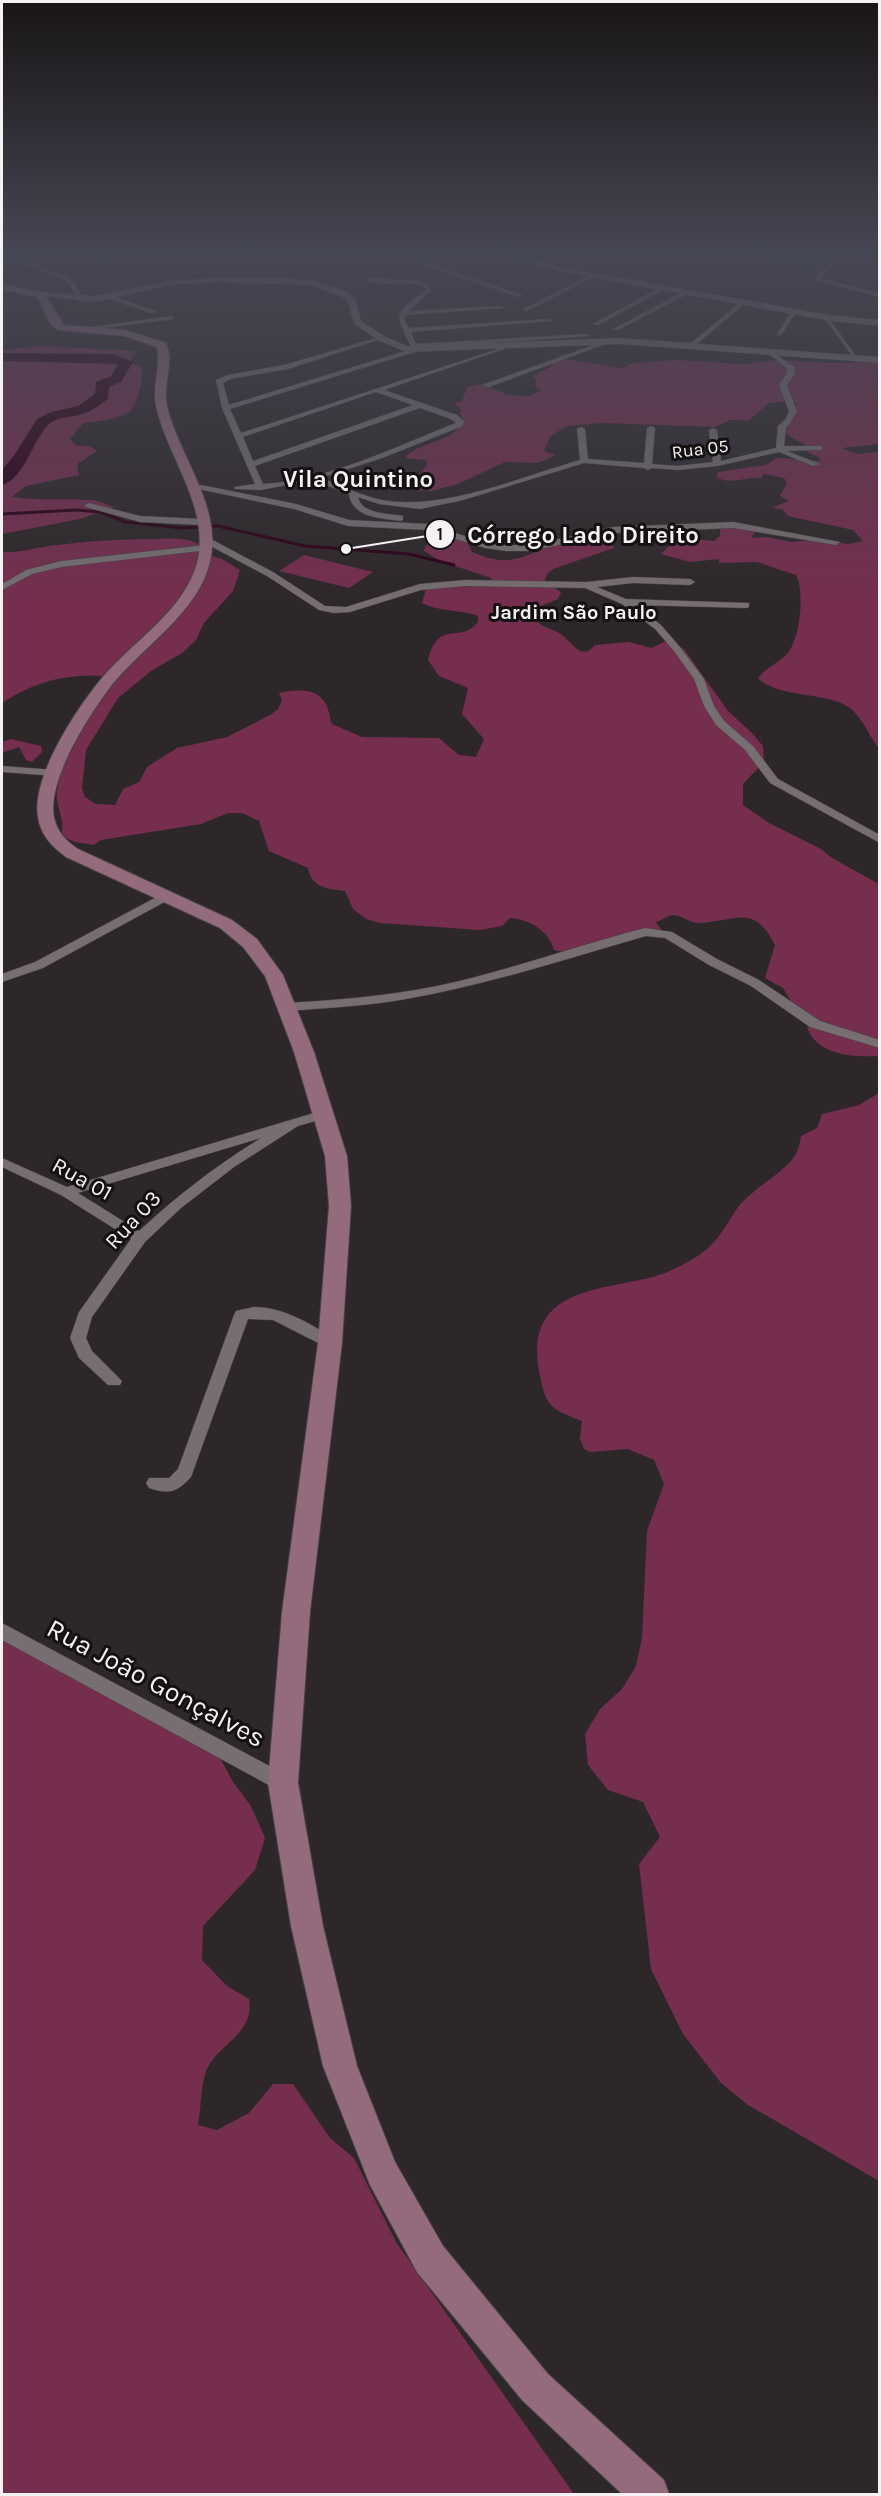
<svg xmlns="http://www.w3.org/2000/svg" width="881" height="2496" viewBox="0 0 881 2496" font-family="Karla,sans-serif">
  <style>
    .green { fill: #752e4e }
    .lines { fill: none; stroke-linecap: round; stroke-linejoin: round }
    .stream { stroke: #2d0217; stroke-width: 3 }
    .river { fill: #2d0217; fill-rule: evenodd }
    .minor-casing { stroke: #474244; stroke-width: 1 }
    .tertiary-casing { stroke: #474244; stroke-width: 1 }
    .secondary-casing { stroke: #474244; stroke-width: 2 }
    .minor { fill: #766e71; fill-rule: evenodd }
    .tertiary { fill: #766e71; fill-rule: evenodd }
    .secondary { fill: #936b7c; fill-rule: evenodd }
    .labels { text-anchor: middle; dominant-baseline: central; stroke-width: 6; stroke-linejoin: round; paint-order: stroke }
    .far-street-label { font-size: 18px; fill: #f6f1f3; stroke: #141112 }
    .far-neighbourhood-label { font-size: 20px; font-weight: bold; fill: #f6f1f3; stroke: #141112 }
    .street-label { font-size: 22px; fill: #f6f1f3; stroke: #141112 }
    .far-district-label { font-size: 24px; font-weight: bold; fill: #f6f1f3; stroke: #141112 }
    .near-street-label { font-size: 27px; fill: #f6f1f3; stroke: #141112 }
    .leader { fill: none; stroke: #f6f1f3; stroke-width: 2 }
    .callout-dot { fill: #f6f1f3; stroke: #141112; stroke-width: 2 }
    .mark-label { font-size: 18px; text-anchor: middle; font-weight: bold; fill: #111 }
    .callout-label { font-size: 24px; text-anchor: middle; font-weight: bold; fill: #f6f1f3; stroke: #141112; stroke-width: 6; stroke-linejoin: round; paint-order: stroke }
  </style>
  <rect width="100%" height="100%" fill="#2e2729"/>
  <g class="green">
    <path d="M42,346L137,351L129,362L141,367C145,378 138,402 130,411C122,419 93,422 83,423L70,439L77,446H90L97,451L77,464L79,475L26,486L12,497C41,501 62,498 91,500C99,500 107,505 114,507L80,519L2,534V350Z"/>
    <path d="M564,359L621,368L629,366L626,364L676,360L744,364L777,360L832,363L879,362V444L842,448L856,454L879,452V748C867,734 862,714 845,705C819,692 776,697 758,678C766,668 778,663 787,654C800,640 805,592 796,575L757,562L719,563V559L690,562L661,554L669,546L670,541L680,538L714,541L720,536V525C731,519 743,522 754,527L755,532L751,538L766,537L792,542L819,539L848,544L863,541L853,530L788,516L782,509L771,508L789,501L780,496L787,483L784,478L763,474L762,478C745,476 732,486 716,477L718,472L766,465L776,458L820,461V458L805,451V445L776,428L797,405L794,401L769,403L749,420H730L715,427L603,423L566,426L550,437L544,451L556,455L538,463L505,462L458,484L431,491L415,490L412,485L427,465L426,460L406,458L407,455C424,441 453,442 464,421L460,414L461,409L454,403L462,401L467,387L482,384L506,394L520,396H530L541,391L535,386L536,379L532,376L552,366L551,361Z"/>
    <path d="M452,537L466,540L472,552C511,569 522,556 557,544C576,537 594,539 613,541L614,548L553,569L547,574L545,581L561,592L558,599L534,609C536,630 548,625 562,635C573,643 581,662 595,645L629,642L652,648L666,641L684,649L728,711L753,734L763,746L764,762L743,784V805L769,823L821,849L832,858L879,884L880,1039H876L879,1043V1056C853,1057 817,1056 807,1027L818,1023L792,1003L783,988L765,978L775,945C754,903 737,921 699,923C689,923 682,915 672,915L656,922L664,934L661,938C651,936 638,933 628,933C602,935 584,960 554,950C549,931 529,919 510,918L502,926L480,930L380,923L366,919L353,909L345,891C329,889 311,888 308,868L269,851L259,821L242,813H228L201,824L101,840L94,845L75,842L61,836C66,820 55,807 57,791C63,751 90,712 108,676C68,673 35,681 2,703V552C21,553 38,547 57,545C88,541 119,539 150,539C168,539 185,536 200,545L197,552L222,559L240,570L233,591L204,623L196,640L182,653L151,671L118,698L86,750L82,788L85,797L96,804L115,805L123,789L139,782L147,767L177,748L227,737L270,715L278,709L282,700L279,693C294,690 314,687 324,701C329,707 329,717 332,724L362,737L439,738L459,755L476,757L484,739L462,714L468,688L439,676L428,660C439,618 459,645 478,622V616C459,609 439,612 422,603L426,589L439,585L490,584L491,578L440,561L424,551L426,545Z"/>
    <polygon points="304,555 373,572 349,588 279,571"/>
    <polygon points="11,739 41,746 42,752 32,762 26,760 19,747 2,753 2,742"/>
    <path d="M879,1093V2181L748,2105L721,2083L683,2034L651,1969L639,1864L660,1837L643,1802L608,1790L588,1765L585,1734L600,1709L622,1689L636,1666L642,1638L647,1531L664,1484L654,1460L628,1449L590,1452L584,1449L580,1439L582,1421C548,1408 546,1406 539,1371C525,1291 593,1291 649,1278C666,1274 684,1265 699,1255C720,1241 725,1225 739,1206C752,1189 787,1171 796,1154C799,1148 800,1142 801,1136L817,1128L822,1114L859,1105Z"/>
    <path d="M2,1635L14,1637L120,1700L203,1731L213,1738L218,1754L233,1782L251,1806L265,1838L255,1870L203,1926L202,1960L227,1986L249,1999C255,2034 219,2043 207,2069C201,2081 201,2110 198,2125L217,2130L249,2113L273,2084H293L330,2138L354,2158L396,2242L574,2494H2Z"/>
  </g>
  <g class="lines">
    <polyline class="stream" points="2,514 76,510 100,512 126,522 183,528 218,526 305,546 409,554 454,565"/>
    <path class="river" d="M2,353L113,354L133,362L121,382L109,387L108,399C102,403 95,409 88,412C76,418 58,415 48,425C33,440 24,479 2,485V470L15,454L37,419L51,412L78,406L95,394L96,382L111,376L118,364L2,361Z"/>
    <g class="minor-casing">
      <g id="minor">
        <polygon points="2,252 69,278 76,284 83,300 78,301 70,285 65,280 2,255"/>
        <polygon points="93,252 113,256 153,252 113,260"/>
        <polygon points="205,252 246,252 243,254"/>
        <polygon points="397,252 522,295 523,296 518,297 395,255"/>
        <path d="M741,252C769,252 796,261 823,261L817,252H823L833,266L820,278L880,293V297L814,280L826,265H806Z"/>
        <polygon points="875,252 880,252 880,254 876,253"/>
        <polygon points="592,274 597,275 527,311 522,310"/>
        <path d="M367,278L412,280L428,284L431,291L408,311L501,306L504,308L406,315L404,319L409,328L549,319L552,321L411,332L416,344L587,334L590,336L418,348V351L230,409L241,433L513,344V346L384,390L457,415L464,421L463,426L382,458L321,478C340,485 362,496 382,500C444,511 520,477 580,460L577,429L581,427L585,429L588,459L644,463L647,428L651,426L655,428L652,464L677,466L713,462L709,430L713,428L717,430L721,461L776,448L778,426L786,419L789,411L779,385L787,373V368L765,351L767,348L794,367L795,373L787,385L797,411L791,422L786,427L784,446H822V450H819L787,451L820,464L813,466L779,452L717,466L677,470L652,468L648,470L644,468L584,463L463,500L420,509L379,504L358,497C362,515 388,513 403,516V520L400,521C381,518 352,518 349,494L312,480L261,490L235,489L234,487L255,484L222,408L216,380L228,375L284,365L379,337L384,338L288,369L230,379L223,383L229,405L412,349C395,313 392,314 426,290L424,286C405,280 384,286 365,281ZM376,392L413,405L253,461L243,437ZM420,408L451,419L456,423C394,447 330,480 263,484L255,466Z"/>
        <polygon points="661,287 666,288 598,325 593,324"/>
        <polygon points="687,290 689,293 618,330 613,329"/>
        <polygon points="109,295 155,311 156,312 151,313 107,298"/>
        <polygon points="742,301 747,302 693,347 689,347 689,345"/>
        <polygon points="792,310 797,311 781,335 777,335"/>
        <polygon points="172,316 174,319 80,331 77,329"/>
        <polygon points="823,316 827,316 859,360 855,360"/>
        <polygon points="608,340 613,341 489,387 482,385"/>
        <polygon points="201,485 296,504 349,520 428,524 489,544 506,545 531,545 613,527 733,522 840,542 836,545 733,528 613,533 531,551 506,551 485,548 427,530 348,526 294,509 198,489 197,487"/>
        <polygon points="89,503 140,516 202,519 206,522 202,525 140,522 86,507 85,505"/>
        <polygon points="203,538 209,538 273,572 325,606 346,607 420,584 465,580 586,582 633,577 690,579 695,582 690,585 633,583 597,587 626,599 749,603 749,607 746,608 635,605 661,625 680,647 704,679 714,706 724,721 753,746 778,779 880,835 880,843 770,783 745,750 716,725 704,706 694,679 674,651 655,629 622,604 585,588 465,586 421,590 350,612 334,613 319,610 267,576 203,542"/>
        <polygon points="206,545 210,548 209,550 61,567 32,574 2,590 2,584 26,570 61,561"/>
        <polygon points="2,766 55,770 60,773 55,776 2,772"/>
        <polygon points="166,892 170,893 170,899 43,968 2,982 2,974 35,962"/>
        <path d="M645,928L672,932L717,959L759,980L820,1021L880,1040V1048L810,1027L751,986L709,965L665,938L646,936C566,959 487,985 406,999C367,1006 327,1008 287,1011L281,1007L287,1003C338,1000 387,996 437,986C508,971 575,946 645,928Z"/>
        <path d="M324,1110L331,1114L329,1117L298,1126L234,1167L181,1208L145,1242L92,1317L86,1338L92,1351L122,1381L120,1385H108L79,1358L70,1338L79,1312L131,1239L61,1195L2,1167V1158L67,1187ZM261,1138C217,1165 177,1196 139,1231L78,1193Z"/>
        <path d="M254,1307C285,1307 309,1324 336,1339L338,1343L336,1347L330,1349L273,1320L248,1319L191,1477C177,1492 170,1495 149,1488L146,1483L149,1478H169L178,1469L234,1315L236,1311Z"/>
        <polygon points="2,1623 290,1777 293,1783 290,1789 283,1792 276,1789 2,1640"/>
      </g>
    </g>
    <g class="tertiary-casing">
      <g id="tertiary">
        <polygon points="9,252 23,252 2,258 2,254"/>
        <path d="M511,252C526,252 544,262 559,267L830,315L880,320V326L830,321L558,271L527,263Z"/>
        <path d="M210,278C250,279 324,271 355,298L361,321L384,336L407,346L620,338L880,357V363L620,344L406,352L378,340L354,324L347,299L312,285L210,282L170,285L93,302L37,295L41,292L93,296L170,281Z"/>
      </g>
    </g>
    <g class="secondary-casing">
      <path id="secondary" d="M2,284L44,293L64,325L125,330L166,343C175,362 162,385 167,406C179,457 223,507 210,562C198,613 142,647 111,686C89,715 47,780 54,817C57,832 66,841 78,849L232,920L257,939L283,975L314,1052L347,1156L351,1206L342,1343L310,1612L298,1783L323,1926L357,2066L395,2162L443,2246L548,2374L664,2480L669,2494H622L522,2400L417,2272L370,2185L323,2066L291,1926L268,1783L282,1612L318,1343L329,1206L325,1156L294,1052L265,976L243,947L220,928L66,857C52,847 40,834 38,817C31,777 77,708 102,678C132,642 184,611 197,563C211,508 167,457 156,406C152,386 161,366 157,347L124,336L57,330L50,323L37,297L2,290Z"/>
    </g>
    <use href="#minor" class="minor"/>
    <use href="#tertiary" class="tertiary"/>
    <use href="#secondary" class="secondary"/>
  </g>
  <linearGradient id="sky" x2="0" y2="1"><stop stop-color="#191517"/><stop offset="0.42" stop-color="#464754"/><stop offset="1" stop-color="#464754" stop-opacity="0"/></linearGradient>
  <rect width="881" height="602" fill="url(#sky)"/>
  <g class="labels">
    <g class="far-street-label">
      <text transform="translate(700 449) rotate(-7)">Rua 05</text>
    </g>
    <g class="far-neighbourhood-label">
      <text x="574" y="612">Jardim São Paulo</text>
    </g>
    <g class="street-label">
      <text transform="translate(82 1179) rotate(29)">Rua 01</text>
      <text transform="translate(133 1220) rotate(-47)">Rua 03</text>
    </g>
    <g class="far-district-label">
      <text x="358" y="479">Vila Quintino</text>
    </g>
    <g class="near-street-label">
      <text transform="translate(156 1683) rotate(28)">Rua João Gonçalves</text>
    </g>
  </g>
  <path class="leader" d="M346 549L440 534"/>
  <g class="callout-dot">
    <circle cx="346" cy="549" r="6"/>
    <circle cx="440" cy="534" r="15"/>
  </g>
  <g class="mark-label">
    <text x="440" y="540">1</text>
  </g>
  <g class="callout-label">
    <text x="583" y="543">Córrego Lado Direito</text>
  </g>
  <rect width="881" height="2496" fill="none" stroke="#f6f1f3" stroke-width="6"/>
</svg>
